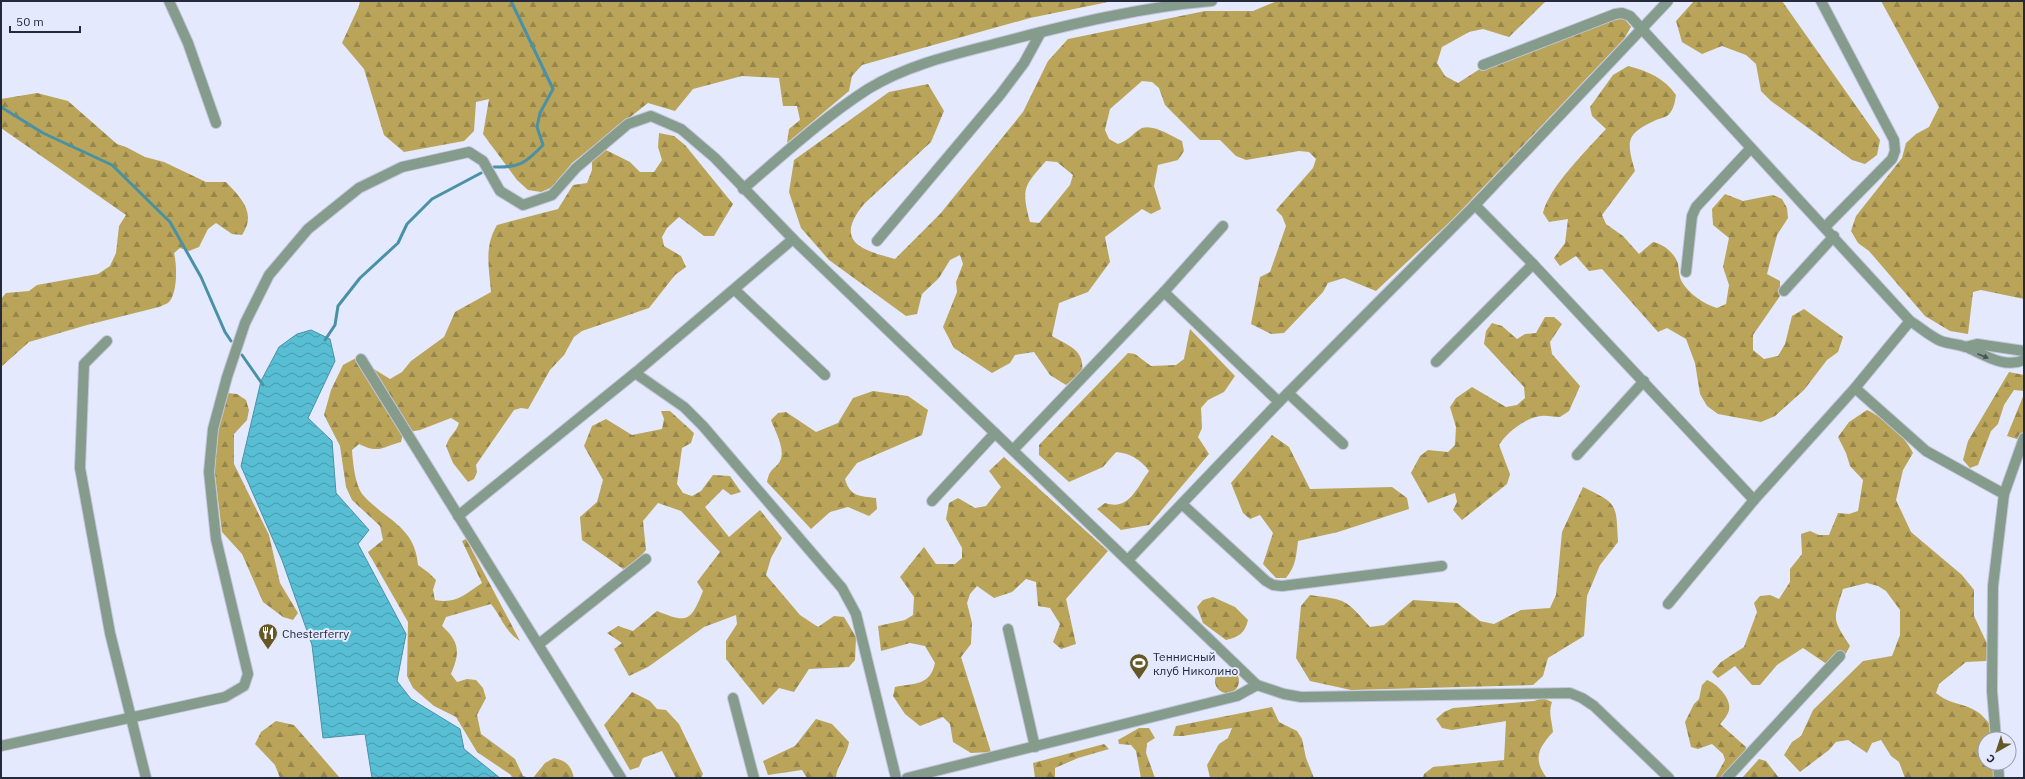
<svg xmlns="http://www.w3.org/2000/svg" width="2025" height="779" viewBox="0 0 2025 779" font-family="'IBM Plex Sans',sans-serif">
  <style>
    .forest { fill: url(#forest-firs); fill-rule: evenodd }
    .water { fill: url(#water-waves); stroke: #4991a6 }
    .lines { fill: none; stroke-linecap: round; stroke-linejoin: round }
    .stream { stroke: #4991a6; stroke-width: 3 }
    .street-casing { stroke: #c2c6db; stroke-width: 12 }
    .street { stroke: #859b8c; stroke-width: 10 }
    .oneway { fill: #475158 }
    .labels { text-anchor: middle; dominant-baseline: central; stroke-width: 4; stroke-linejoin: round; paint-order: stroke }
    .poi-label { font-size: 12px; fill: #25293c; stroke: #e4e9fe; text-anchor: start }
  </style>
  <defs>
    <pattern id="forest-firs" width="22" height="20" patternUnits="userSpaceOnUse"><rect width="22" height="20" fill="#b9a459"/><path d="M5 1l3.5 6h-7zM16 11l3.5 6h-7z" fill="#96864b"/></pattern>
    <pattern id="water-waves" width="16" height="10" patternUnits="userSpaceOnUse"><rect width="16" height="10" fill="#58bed4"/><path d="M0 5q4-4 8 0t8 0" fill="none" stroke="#499aad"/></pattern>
  </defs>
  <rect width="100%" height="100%" fill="#e4e9fe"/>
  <g class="forest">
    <polygon points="360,1 1113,1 1030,18 862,65 852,76 849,91 787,143 789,129 800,120 797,106 783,106 779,78 742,76 693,89 675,111 648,103 572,163 553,187 541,192 528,190 517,180 483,134 489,99 476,102 474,131 464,141 404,152 384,135 364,69 342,43 359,6"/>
    <path d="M1277,1H1546L1509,37L1483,29L1469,32L1442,47L1437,63L1445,76L1458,83L1483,67L1623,17L1631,27L1624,39L1453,219L1376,291L1344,278L1328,283L1323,292L1284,333L1271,334L1251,324L1260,277L1270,272L1286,226L1282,216L1276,210L1313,168L1316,159L1309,152L1299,151L1246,160L1236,156L1220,140H1200L1165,105L1159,88L1152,82L1142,81L1110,109L1105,130L1109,139L1118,144C1130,140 1135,131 1142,128C1154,124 1171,136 1182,141L1184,151L1178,160L1158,165L1154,186L1161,209L1151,214L1142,209L1105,237L1110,262L1088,292L1059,303L1052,336C1069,346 1085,350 1082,372L1066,385L1050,375L1034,352L1015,355L1010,363L992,373L954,348L943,327L957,292L956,282L963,264L960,255L950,260L939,278L922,294L917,314L906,316L829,260L801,228L789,192L794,160L889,92L928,84L944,111L931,142L864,204C833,242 862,250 895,259L940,214L1023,112L1048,61L1068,39L1205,11H1253ZM1046,161L1057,162L1073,175L1070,185L1039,223L1030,222C1021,188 1024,186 1046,161Z"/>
    <polygon points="1694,1 1782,1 1880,140 1877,155 1865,164 1852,160 1771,101 1761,91 1756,64 1746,55 1722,46 1702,54 1682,42 1676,21"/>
    <polygon points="1881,1 2024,1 2024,299 1981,290 1973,292 1968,334 1950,331 1925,316 1869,251 1858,243 1851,231 1856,216 1902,158 1906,143 1916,134 1929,127 1939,107"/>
    <path d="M1628,66C1648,71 1664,78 1676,95C1675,101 1674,108 1670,113C1668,117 1661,118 1656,120C1626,134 1626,140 1635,171L1602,215L1606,224L1623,236L1639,254L1653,242C1663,244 1675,253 1678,264C1679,270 1679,277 1682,282C1689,294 1704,304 1717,308L1726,304L1729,285L1723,267L1729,238L1713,225L1712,209L1725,194L1743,201L1773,195L1782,199L1787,208L1788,218L1777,235L1767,274L1780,281V296L1753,335V350L1764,359L1778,356L1785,344L1792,316L1804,309L1843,337L1838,352L1827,360L1804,390L1775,416L1761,422L1718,414L1707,406L1700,394L1695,363L1686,339L1667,328L1658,332L1602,269L1589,271L1576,256L1560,266L1554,258L1565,243L1568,219L1549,222L1543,213C1549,187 1587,150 1606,129L1592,116L1590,107L1613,75Z"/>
    <path d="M37,93L68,101L117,144L126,147L145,157L164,162L206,182H226C241,198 257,213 242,235L232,234L216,223L208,229L199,247L189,251L180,248L174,253C177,265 178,294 168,303C165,304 162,306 159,307L87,325L29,342L1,367V299L6,293L29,291L37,285L98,274L110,266L116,253L119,226L126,215L1,128V99Z"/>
    <path d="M659,133L674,136L685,145L733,204L714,236H704L679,217L667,228L662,237L664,246L681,256L686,267L675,275L649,308L582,331L574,337L564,355L550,370L528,409L521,408L514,410L476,465L477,472L474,479L468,482L453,463L446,446C450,434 456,433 459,423L451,418L420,430L403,433L401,442C382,447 379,454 359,444L352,450C353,463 355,485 363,495C385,520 415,526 418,565L429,573L436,580L433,590L435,600C457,604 465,594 482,583L462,541L466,539L520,641C505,632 501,616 491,604L446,617L442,626C460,642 460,653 451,674L457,682L467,679L476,680L483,688L486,698L477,715L481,734L515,759L523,776L529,778H512L511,775L477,752L456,717L434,706L413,688L407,676L408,622L368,552L383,540L380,526L352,500L346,487L340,446L324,415L331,390L343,365L356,358L390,379L402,372L411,361L444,337L455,312L491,292C489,267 484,247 497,225L558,209L573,185L587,183L592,170V157L602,148L630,162L640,172H654L662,160L658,147Z"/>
    <path d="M1545,317H1554L1562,324L1550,342L1552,354L1580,386L1569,411L1560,417C1554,417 1547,415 1541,416C1525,418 1507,432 1499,445L1510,474L1507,484L1462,520L1453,510L1457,502L1455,493L1428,503L1411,473L1420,456L1428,450L1448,452L1455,445L1456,427L1450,407L1456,398L1472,387L1506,407L1517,405L1525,398L1524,387L1484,344L1486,331L1492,323L1502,326L1517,339L1525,334L1536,333Z"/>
    <path d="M1190,329L1235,376L1224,392L1208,400L1201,408L1202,428L1198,437L1209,454L1149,525L1121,530L1097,509L1105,503C1129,511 1136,489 1149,471C1141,460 1130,453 1116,452L1103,467L1069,482L1039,455V445L1128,353L1135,354L1151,366L1176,365L1184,359Z"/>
    <polygon points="2009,372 2024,375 2024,391 2014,390 2004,405 1998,424 1991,431 1978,465 1970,468 1963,460 1968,441"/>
    <path d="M873,391L908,396L928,410L922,435L857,463L845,479C850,497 860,496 876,498L877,509L869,516L848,507L830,512L811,529L767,482C770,467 774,471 780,461C786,450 775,431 771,420L778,413L786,412L816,432L838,423L853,398Z"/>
    <polygon points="227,393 237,394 246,400 249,410 247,420 234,434 234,464 269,535 280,583 298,613 293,620 283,617 263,602 242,554 222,532 213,459 219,409"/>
    <polygon points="2024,394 2024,438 2017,439 2007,436"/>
    <path d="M1867,410C1884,418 1905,436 1913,453L1903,470L1896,500L1911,532L1962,575L1974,590V616L1991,652L1986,661L1966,662L1939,684L1936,693C1954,708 1972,701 1988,722C1993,728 1995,731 1995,739H1985V763H1994V778H1905L1899,762L1891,756L1881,740L1872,743L1867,753L1848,740L1836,742L1829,750L1800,772L1784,755L1792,742L1801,736L1813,710L1863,661L1892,656L1900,635V610L1886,591L1878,586L1867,583L1843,589C1833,621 1832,618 1850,646L1845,655L1831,667L1803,648L1777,665L1760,685H1752L1735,666L1718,678L1712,672L1721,662L1744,647L1757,612L1754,603L1760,596L1770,595L1779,599L1790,582V569L1802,554L1801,534L1810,531L1819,535H1829L1838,513L1849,514L1858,511L1863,480L1850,466L1846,453L1838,437L1849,422Z"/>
    <path d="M661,411H670L694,433L691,443L682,448L677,484L683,493L692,496L701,491L713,475L730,476L741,492L731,495L723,489L705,507L729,537L760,510L782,538L771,558L766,575L800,615L818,627L834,616L844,617L856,637L855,660L849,667L809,669L794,692L779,688L763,705L726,659V641L737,624L736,615L704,627L648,667L629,676L614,649L622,643L607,633L618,626L633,631L657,611C688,624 691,621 703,591L697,582L720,552L681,511L658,503L643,521L646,550L632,566L623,569L582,540L580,517L597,502L603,480L584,446L592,426L606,419L632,435L662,429L664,419Z"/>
    <path d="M1272,435L1289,447L1310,489L1392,487L1407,498L1409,509L1338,532L1298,541C1296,556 1296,566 1286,578H1276L1263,564L1273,533L1260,515L1250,519L1243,513L1231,483Z"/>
    <path d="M1004,457L1108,551L1066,599L1076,644L1061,649L1053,642L1060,624L1050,608L1038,606L1036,582L1026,579L1012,592L994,598L977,586L970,594L967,603L972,623L971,644L961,657L991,752L971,753L953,742L950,724L943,717L920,726L905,714L893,696L895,687C914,683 930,686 935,663L925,646L910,643L881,651L878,626L905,620L913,615L914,597L900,577L924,547L936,564H955L962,558V548L946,519L949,503L958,498L975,508L986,506L1001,487L989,471Z"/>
    <path d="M1583,487C1618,504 1616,503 1618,542L1600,565L1587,596L1584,636L1548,658L1543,676L1533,685L1351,690L1310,681L1296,658L1301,606L1310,595C1348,600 1345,599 1370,627L1384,625L1413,600L1457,603L1480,621L1494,624L1521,610L1550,608L1556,595L1562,532Z"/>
    <path d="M1213,597L1235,607L1248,620C1245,633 1239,637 1226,640L1203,623L1197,607L1203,600Z"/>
    <circle cx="1227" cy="681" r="12"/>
    <path d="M1707,680C1718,684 1734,701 1728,713C1726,717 1723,721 1720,724L1746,747L1745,760L1726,778H1715L1725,760L1723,754L1712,744L1698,749L1691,747L1685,722L1694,704L1699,699L1702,685Z"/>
    <polygon points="632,692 650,701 657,709 666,710 679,724 703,774 701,778 676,778 662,751 643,758 639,767 630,770 604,725"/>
    <path d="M1543,698L1552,702C1548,714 1552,720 1553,732C1539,747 1532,759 1547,778H1423L1424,774L1433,767L1504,760L1506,721L1452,730L1442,728L1436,719L1444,712L1453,708L1534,701Z"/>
    <polygon points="1272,707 1279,722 1297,731 1302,739 1306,758 1314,778 1210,778 1207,765 1219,744 1228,738 1232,728 1183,736 1173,736 1176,726"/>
    <path d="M816,719L832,724L849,742C847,756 836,767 836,778H807L802,770L768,775L763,761L795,746Z"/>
    <polygon points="276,721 294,725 340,778 280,778 275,765 255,744 261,732"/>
    <polygon points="1139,728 1149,728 1155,738 1147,743 1146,753 1155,778 1141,778 1136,751 1131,745 1119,744 1118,740"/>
    <polygon points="1104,744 1109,749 1078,758 1055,768 1055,778 1035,778 1033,763"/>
    <path d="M554,758C567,761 571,766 574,778H533L545,763Z"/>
    <polygon points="1759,759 1766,761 1779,778 1742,778"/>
  </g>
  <polygon class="water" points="311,330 330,339 335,361 308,418 332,441 336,493 369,530 358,544 406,634 397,681 411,699 460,729 464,749 500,778 372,778 365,734 323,738 312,645 282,560 241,466 261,381 279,347 297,334"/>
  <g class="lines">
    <g class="stream">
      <polyline points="1,107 43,133 112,165 170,222 201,277 225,332 231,341"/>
      <path d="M494,167C519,168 526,163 543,145L537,127L540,113L553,89L511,1"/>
      <polyline points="325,340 335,325 338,306 360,278 398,243 407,224 432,199 481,173"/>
      <polyline points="242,355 263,385"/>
    </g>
    <g class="street-casing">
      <g id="street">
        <polyline points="169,1 188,43 216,123"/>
        <polyline points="1821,1 1894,140 1895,151 1892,159 1825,227"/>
        <path d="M1483,65L1615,14L1622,13L1630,16L1910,321C1920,327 1931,337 1941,341C1949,344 1958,344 1966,347C1983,354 2004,369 2024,360"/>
        <path d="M743,189C784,154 823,118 868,89C909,64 956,54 1002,42C1071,24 1142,7 1212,1"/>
        <polyline points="1475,205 1533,264 1754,500 1855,388 1910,321"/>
        <polyline points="877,241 1000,95 1024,63 1041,32"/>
        <polyline points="1686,272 1692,216 1696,207 1750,149"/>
        <polyline points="735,290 825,375"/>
        <polyline points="1784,291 1834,236"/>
        <polyline points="1164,292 1279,402"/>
        <polyline points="107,341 84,364 80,468 110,633 146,778"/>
        <polyline points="1965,347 1977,344 2024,351"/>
        <polyline points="361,359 621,778"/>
        <polyline points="1436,362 1533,264"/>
        <polyline points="635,373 684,407 703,426 842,588 856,614 896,778"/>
        <polyline points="1855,388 1926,451 2004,494"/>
        <polyline points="1288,393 1343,444"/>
        <polyline points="1013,450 1164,292 1223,226"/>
        <polyline points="1577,455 1644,381"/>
        <polyline points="932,501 995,433"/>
        <polyline points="1182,504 1266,581 1273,585 1282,586 1442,566"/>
        <polyline points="458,516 635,373 793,239"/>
        <polyline points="1128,560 1279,402 1475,205 1668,1"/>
        <polyline points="1668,604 1754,500"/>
        <polyline points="1008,629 1035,747"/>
        <polyline points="539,644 646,559"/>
        <polyline points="733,698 754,778"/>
        <polyline points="1996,739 1992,691 1993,586 2004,494 2024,438"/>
        <polyline points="1,746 225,697 244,686 248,674 216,539 209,472 213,429 227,377 245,323 269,275 308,229 359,188 402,167 469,152 483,161 500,191 523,205 552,195 576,168 628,124 651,116 681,129 715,158 793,239 1257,685 1284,694 1301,697 1570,693 1582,698 1594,706 1669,778"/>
        <polyline points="1998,763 1999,778"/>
        <polyline points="907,778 1237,696 1257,685"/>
        <polyline points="1727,778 1840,656"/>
      </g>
    </g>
    <use href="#street" class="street"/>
  </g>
  <defs><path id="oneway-solid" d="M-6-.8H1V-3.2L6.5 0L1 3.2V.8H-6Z"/></defs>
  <use class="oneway" href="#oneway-solid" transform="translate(1983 356) rotate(23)"/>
  <defs>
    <g id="restaurant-pin" transform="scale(1)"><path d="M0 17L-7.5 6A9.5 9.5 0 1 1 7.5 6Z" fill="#655825" stroke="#e4e9fe"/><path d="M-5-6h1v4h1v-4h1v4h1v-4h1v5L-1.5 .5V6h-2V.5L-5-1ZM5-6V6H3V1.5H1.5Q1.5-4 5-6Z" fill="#fff"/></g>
    <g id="stadium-pin" transform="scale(1)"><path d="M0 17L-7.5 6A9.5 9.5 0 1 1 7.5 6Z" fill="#655825" stroke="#e4e9fe"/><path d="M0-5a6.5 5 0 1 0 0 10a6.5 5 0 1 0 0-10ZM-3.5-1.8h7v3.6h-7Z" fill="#fff"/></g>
  </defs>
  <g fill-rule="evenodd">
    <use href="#restaurant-pin" x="268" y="633"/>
    <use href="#stadium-pin" x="1139" y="663"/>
  </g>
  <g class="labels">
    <g class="poi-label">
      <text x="282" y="633">Chesterferry</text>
      <text x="1153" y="656">Теннисный<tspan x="1153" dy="14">клуб Николино</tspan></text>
    </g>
  </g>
  <rect width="2025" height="779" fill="none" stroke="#25293c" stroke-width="4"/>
  <g transform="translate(1997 751) rotate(219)"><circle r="19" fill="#e4e9fe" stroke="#989cb0"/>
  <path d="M0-3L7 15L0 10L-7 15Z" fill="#655825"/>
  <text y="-6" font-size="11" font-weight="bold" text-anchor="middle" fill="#25293c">С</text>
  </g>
  <path d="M10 26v6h70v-6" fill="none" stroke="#25293c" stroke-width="2"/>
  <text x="16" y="26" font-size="12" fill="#25293c" stroke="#e4e9fe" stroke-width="3" paint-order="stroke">50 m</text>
</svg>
